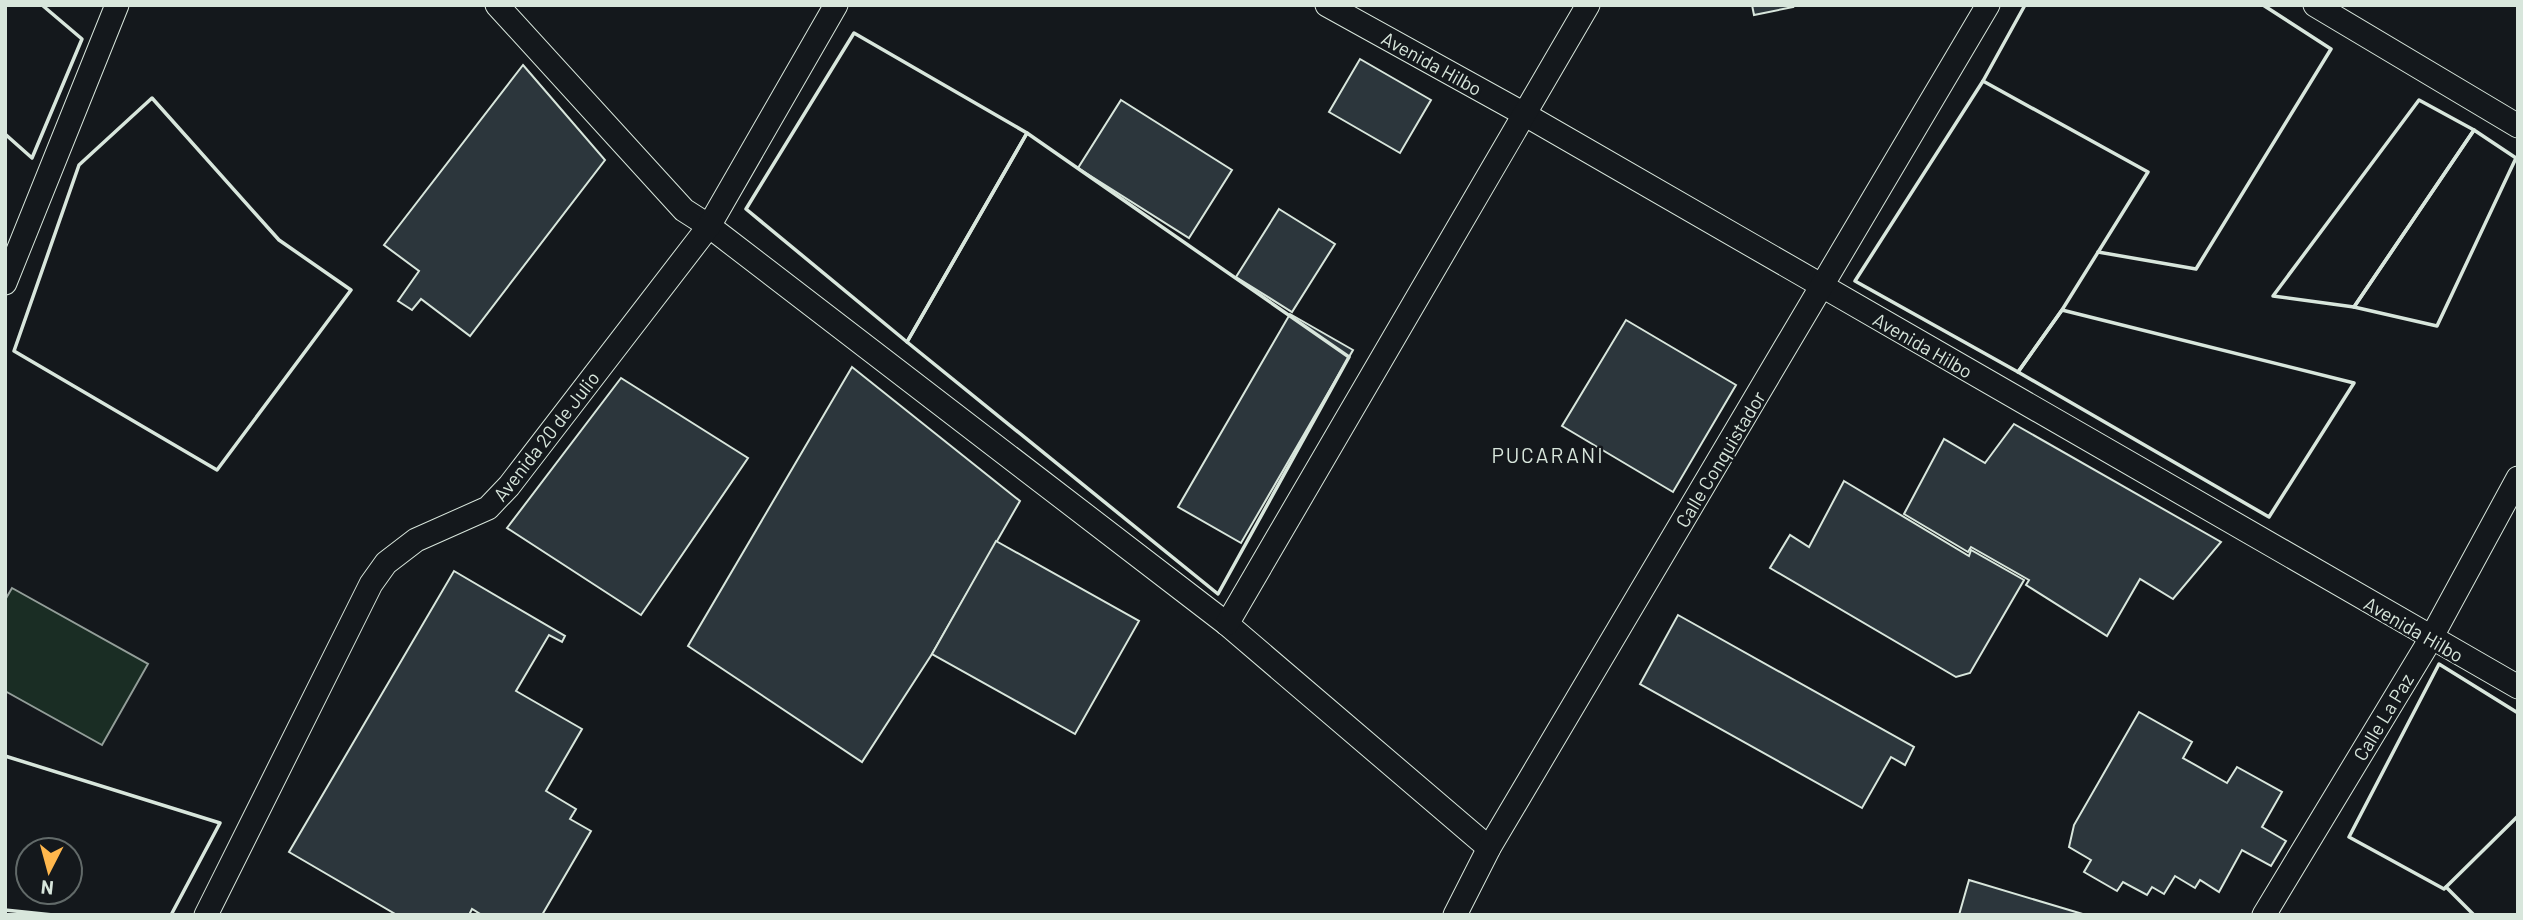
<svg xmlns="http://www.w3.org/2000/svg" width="2523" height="920" viewBox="0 0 2523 920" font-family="Barlow,sans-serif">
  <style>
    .green { fill: #1a2d24; stroke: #939e99; stroke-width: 2 }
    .building { fill: #2c363c; stroke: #d8e6dc; stroke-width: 2 }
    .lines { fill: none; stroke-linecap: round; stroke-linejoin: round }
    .minor-casing { stroke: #d8e6dc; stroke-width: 25 }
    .minor { stroke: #14181c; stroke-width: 23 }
    .wall { stroke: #d8e6dc; stroke-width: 3.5 }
    .labels { text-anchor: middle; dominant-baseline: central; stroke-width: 5; stroke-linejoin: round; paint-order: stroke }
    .street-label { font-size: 19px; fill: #d8e6dc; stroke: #14181c }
    .neighbourhood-label { font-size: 21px; letter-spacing: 2px; fill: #d8e6dc; stroke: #14181c }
  </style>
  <rect width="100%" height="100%" fill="#14181c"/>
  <polygon class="green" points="12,588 148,664 102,745 5,691 5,600"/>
  <g class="building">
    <polygon points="1752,5 1792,5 1793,7 1754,15"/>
    <polygon points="1360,59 1431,100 1400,153 1329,112"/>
    <polygon points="523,65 605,160 470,336 421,299 412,310 398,301 419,271 384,245"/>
    <polygon points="1121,100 1232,170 1189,238 1078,168"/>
    <polygon points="1279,209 1335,244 1292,312 1236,277"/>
    <polygon points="1290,314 1353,350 1241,543 1178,507"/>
    <polygon points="1626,320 1736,385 1673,492 1562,426"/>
    <polygon points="852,367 1020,501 932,654 862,762 688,646"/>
    <polygon points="621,378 748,458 641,615 507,528"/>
    <polygon points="2014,424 2221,542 2173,599 2140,579 2107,636 2026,585 2029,580 1971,547 1968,552 1904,514 1944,439 1985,463"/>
    <polygon points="1844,481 1969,556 1971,550 2024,580 1970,673 1956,677 1770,568 1790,535 1809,547"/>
    <polygon points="996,541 1139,621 1075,734 932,654"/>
    <polygon points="454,571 565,636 562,642 549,635 516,691 582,729 546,791 576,809 570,819 591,831 542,915 482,915 472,909 469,915 397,915 289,852"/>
    <polygon points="1678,615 1914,747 1905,765 1891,757 1862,808 1640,684"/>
    <polygon points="2139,712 2192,742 2183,758 2227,783 2237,767 2282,792 2262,827 2286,841 2271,866 2242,850 2219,892 2200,880 2195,888 2175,876 2164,894 2152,887 2147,895 2123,882 2117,891 2084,872 2091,860 2069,847 2074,825"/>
    <polygon points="1969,880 2086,915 1959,915"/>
  </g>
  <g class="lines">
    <g class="minor-casing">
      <g id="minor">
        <polyline points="497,5 684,210 709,226 1227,624 1489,848"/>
        <polyline points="1327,5 1524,114 2518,687"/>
        <polyline points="2315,5 2518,126"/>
        <polyline points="5,283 117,5"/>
        <polyline points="1227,624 1588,5"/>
        <polyline points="206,915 371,584 386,563 416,540 488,508 509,486 709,226 836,5"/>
        <polyline points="1455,915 1489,848 1988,5"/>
        <polyline points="2264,915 2430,640 2518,478"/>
      </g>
    </g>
    <use href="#minor" class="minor"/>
    <g class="wall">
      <polygon points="854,33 1027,133 907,342 746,209"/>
      <polygon points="1983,81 2148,172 2062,310 2018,372 1855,281"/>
      <polyline points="1983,81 2025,5"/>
      <polygon points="152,98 279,240 351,290 217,470 14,351 79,165"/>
      <polygon points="2419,100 2474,130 2354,307 2273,296"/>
      <polygon points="2474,130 2516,158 2437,326 2354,307"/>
      <polygon points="1027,133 1349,357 1218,594 907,342"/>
      <polyline points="5,134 32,158 82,39 42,5"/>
      <polyline points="2098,252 2196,269 2331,49 2263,5"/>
      <polygon points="2062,310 2354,383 2269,517 2018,372"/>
      <polyline points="2518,653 2518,654"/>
      <polyline points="2518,713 2439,664 2349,837 2444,889 2518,816"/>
      <polyline points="5,756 220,823 171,915"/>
      <polyline points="2446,887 2474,915"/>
      <polyline points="5,910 53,915"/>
    </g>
  </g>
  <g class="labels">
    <g class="street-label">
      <text transform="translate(1432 63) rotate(29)">Avenida Hilbo</text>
      <text transform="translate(1923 345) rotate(30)">Avenida Hilbo</text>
      <text transform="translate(546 436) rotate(-52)">Avenida 20 de Julio</text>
      <text transform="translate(1720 459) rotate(-59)">Calle Conquistador</text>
      <text transform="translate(2414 629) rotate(30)">Avenida Hilbo</text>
      <text transform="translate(2383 717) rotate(-59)">Calle La Paz</text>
    </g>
    <g class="neighbourhood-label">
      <text x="1548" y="454">PUCARANI</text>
    </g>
  </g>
  <rect width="2523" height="920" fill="none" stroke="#d8e6dc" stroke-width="14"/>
  <g transform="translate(49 871) rotate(186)"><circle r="33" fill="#14181c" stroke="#626a69" stroke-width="2"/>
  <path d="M0-5L12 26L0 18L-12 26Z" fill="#ffb74d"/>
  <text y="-10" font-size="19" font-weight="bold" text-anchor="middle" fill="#d8e6dc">N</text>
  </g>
</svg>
